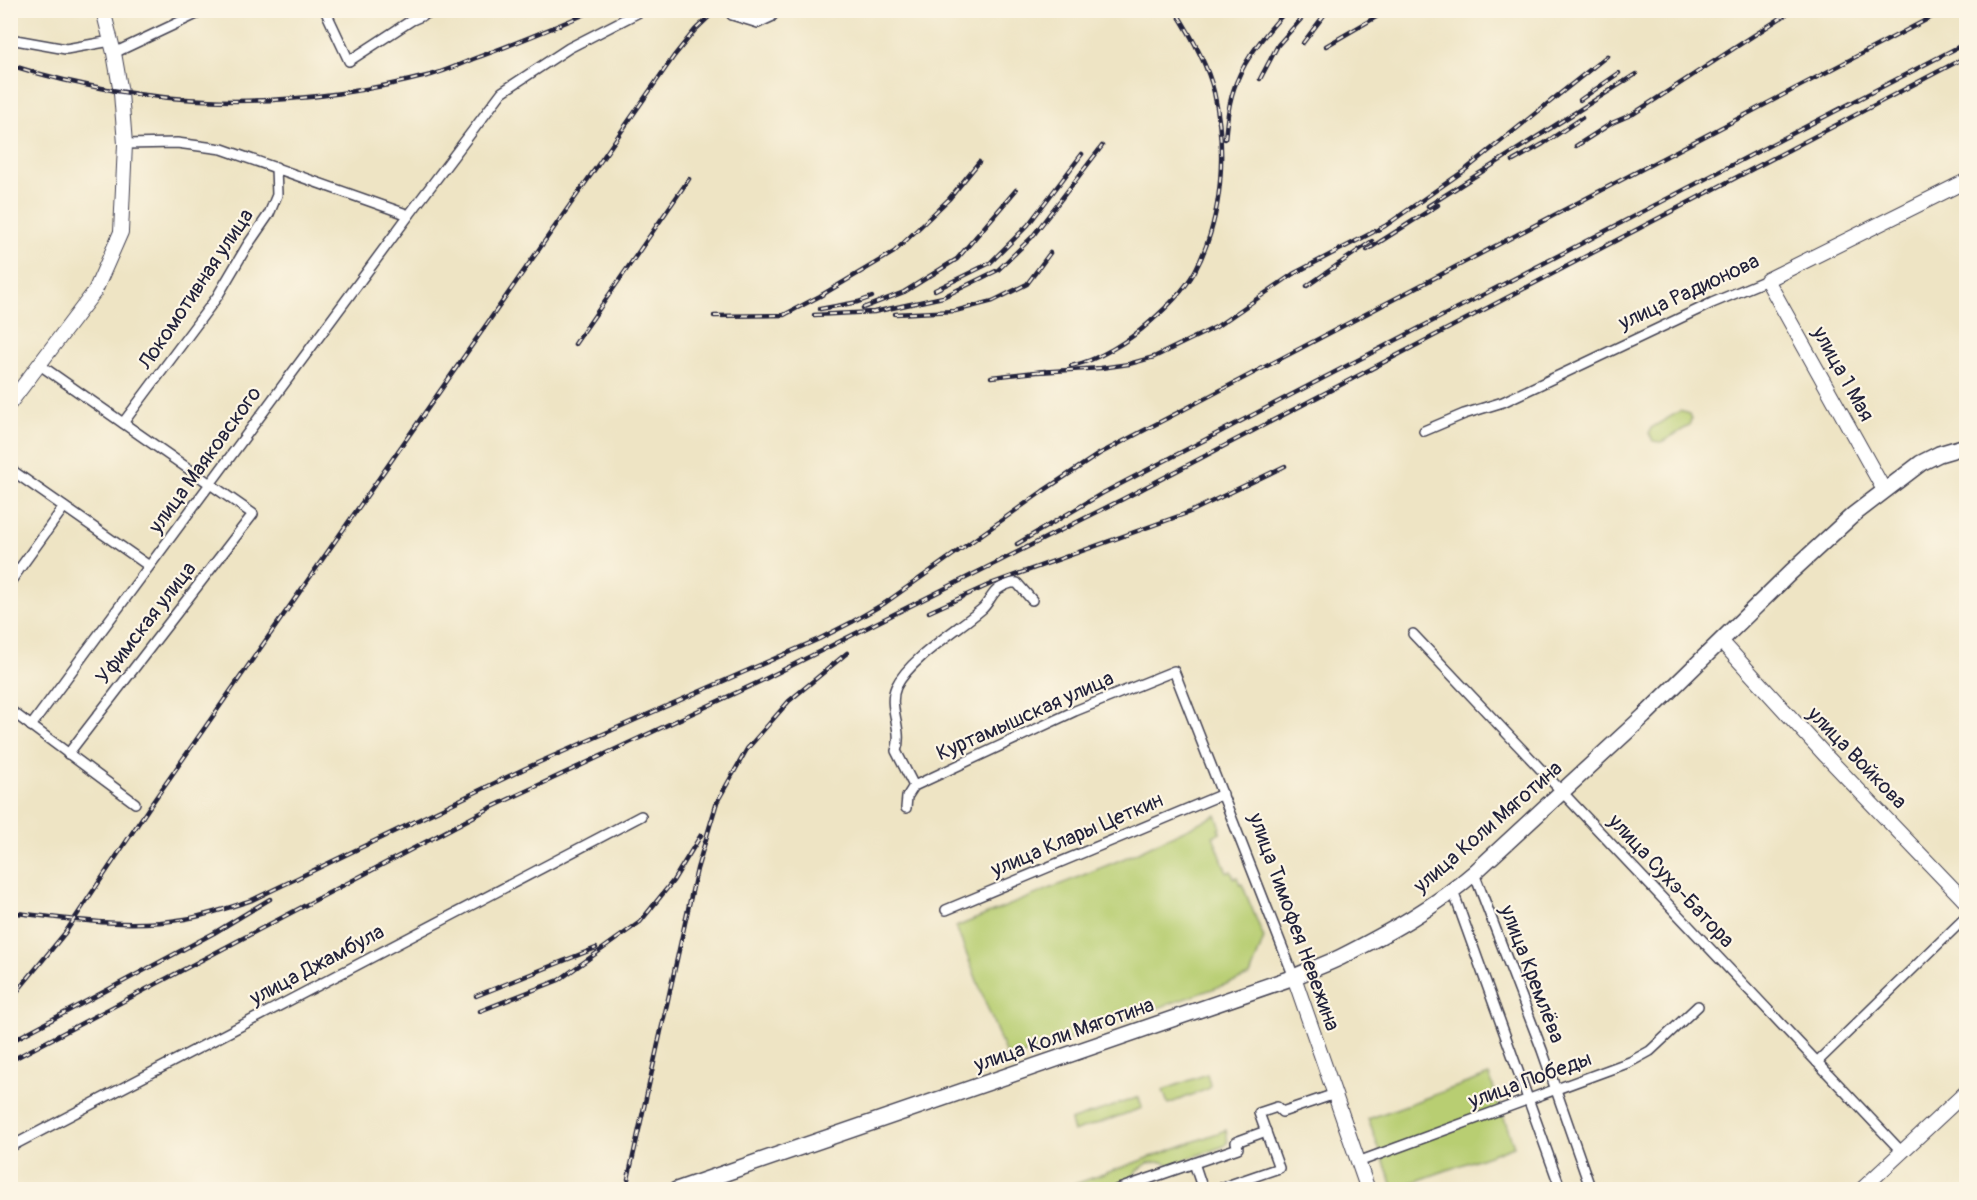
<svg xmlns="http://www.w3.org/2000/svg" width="1977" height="1200" viewBox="0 0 1977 1200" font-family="Pangolin,sans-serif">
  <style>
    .park { fill: #b8ce72; stroke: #6d7856; stroke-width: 1.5 }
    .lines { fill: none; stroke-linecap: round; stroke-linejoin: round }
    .street-casing { stroke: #413f50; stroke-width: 12 }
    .secondary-casing { stroke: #413f50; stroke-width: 16 }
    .primary-casing { stroke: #413f50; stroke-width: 18 }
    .street { stroke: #fff; stroke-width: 9 }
    .secondary { stroke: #fff; stroke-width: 14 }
    .primary { stroke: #fff; stroke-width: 15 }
    .rail-casing { stroke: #22223b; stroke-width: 4.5 }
    .rail { stroke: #fcf5e5; stroke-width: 2; stroke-dasharray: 7; stroke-linecap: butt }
    .labels { text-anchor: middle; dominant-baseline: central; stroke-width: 4.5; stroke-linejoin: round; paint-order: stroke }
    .street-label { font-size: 21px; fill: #22223b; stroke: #fcf5e5 }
  </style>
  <rect width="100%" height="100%" fill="#fcf5e5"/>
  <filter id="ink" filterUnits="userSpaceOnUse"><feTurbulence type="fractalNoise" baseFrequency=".0167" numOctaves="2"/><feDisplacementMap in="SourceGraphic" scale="12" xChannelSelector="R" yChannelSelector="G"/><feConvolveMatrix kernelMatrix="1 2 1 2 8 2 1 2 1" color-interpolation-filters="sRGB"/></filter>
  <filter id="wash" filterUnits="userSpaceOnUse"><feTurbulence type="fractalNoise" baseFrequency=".008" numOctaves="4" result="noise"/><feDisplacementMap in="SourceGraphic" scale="24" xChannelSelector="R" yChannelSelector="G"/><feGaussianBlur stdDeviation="1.35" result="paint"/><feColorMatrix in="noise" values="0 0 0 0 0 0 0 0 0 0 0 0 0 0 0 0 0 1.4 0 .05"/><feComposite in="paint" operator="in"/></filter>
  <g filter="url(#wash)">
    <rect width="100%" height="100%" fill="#eee4c4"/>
    <g class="park">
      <polygon points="1680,411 1689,414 1691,419 1689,426 1662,442 1653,441 1649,433 1651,428"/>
      <polygon points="1216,815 1221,828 1218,829 1221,833 1213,836 1227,873 1231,871 1234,878 1237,877 1240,885 1242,884 1264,938 1250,976 1008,1060 956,927 1125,858"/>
      <polygon points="1207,1074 1210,1085 1208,1089 1168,1104 1163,1090"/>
      <polygon points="1489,1075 1514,1146 1394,1189 1368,1119"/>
      <polygon points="1139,1097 1142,1108 1073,1132 1070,1121"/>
      <polygon points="1226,1130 1228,1143 1224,1146 1170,1165 1163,1162 1148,1163 1136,1172 1132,1179 1103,1189 1068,1189 1067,1187"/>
    </g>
  </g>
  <g filter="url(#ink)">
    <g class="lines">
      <g class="street-casing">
        <g id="street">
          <polyline points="325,10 349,61 412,20 435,10"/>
          <polyline points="728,10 732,15 758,23 771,17 777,10"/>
          <polyline points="10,39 66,49 111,41"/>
          <polyline points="114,53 205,10"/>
          <polyline points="125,144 177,143 222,149 409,215 502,92 569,48 643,10"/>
          <polyline points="40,365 253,514 68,754"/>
          <polyline points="123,423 217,297 247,246 269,214 277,195 276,167"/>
          <polyline points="1424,431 1464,414 1503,402 1712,303 1767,280"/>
          <polyline points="10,469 149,566"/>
          <polyline points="10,582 64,507"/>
          <polyline points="1413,634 1902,1152"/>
          <polyline points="10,710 135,803"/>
          <polyline points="31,726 409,215"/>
          <path d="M914,786L896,751C904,730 887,707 896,687C909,659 959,629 982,609C989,603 992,592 1000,588C1005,585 1011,582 1017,583L1032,600"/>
          <polyline points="906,808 907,797 914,786 1075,711 1174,671 1294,977"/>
          <polyline points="1474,873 1542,1050 1591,1190"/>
          <polyline points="1453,891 1561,1190"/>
          <polyline points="946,910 1223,794"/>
          <polyline points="1817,1062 1966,917"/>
          <polyline points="10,1147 641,816"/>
          <polyline points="1358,1162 1630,1062 1650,1051 1698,1006"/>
          <polyline points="1194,1163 1203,1190"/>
          <polyline points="1116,1190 1238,1148 1236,1142 1266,1131"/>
          <polyline points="1215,1190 1279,1168 1259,1113 1277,1107 1282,1112 1335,1094"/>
        </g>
      </g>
      <g class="secondary-casing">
        <g id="secondary">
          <polyline points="10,403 95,291 121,232 125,144 121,93 114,53 103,10"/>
          <polyline points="1884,490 1767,280 1966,181"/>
          <polyline points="1721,641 1826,756 1966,902"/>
          <polyline points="1294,977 1368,1190"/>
          <polyline points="1861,1190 1966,1092"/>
        </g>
      </g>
      <g class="primary-casing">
        <path id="primary" d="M676,1190L1294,977C1309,970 1325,965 1341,957C1388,933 1434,908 1474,873L1644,716L1791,572L1853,515L1921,463L1939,454L1966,446"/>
      </g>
      <use href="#street" class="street"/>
      <use href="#secondary" class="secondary"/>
      <use href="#primary" class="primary"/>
      <g class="rail-casing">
        <g id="rail">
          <polyline points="1303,43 1328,10"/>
          <polyline points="1326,46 1388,10"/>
          <path d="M10,65C152,110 287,112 431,75C445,71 459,65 473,59C515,44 555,27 595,10"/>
          <polyline points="1260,79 1278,45 1309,10"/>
          <polyline points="1580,100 1619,73"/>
          <path d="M1225,139C1227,120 1229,100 1236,83C1247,55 1267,32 1287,10"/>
          <polyline points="1576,146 1612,123 1633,114 1793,10"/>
          <polyline points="1513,161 1543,144 1582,118"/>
          <polyline points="1428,206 1636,74"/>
          <polyline points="1367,250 1438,205"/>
          <polyline points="1307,286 1372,241"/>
          <polyline points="935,290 990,263 1028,225 1082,154"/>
          <polyline points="863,308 904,292 957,259 1016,190"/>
          <polyline points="820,309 858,302 872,297"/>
          <polyline points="895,314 955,311 993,301 1027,284 1050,253"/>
          <polyline points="814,315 874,312 943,297 998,270 1032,237 1102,146"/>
          <polyline points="714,316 784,315 820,296 894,252 949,199 979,162"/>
          <polyline points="575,344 689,179"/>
          <path d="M1071,366C1099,360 1129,341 1150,322C1167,307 1184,291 1195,271C1223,218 1227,150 1214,92C1207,63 1191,35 1175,10"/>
          <polyline points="1038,372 1101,368 1129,364 1154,357 1216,327 1293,274 1385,226 1465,170 1607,56"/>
          <polyline points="991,377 1045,371"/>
          <polyline points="1017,544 1103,493 1966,43"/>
          <polyline points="929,612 993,583 1190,512 1285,466"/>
          <path d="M10,912C68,919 127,929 185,919C208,915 230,907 252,900L526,768L819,639L852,622L885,603L1043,491L1099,454L1945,10"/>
          <polyline points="476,996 596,948"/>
          <polyline points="10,1000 65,933 148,809 674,56 695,30 716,10"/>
          <polyline points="480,1011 559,980 640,922 673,881 701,835"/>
          <polyline points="10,1042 214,933 270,899"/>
          <polyline points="10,1061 490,808 759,682 1123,499 1966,57"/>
          <polyline points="628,1179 697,869 717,802 747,749 789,701 847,653"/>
        </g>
      </g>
      <use href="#rail" class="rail"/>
    </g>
  </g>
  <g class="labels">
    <g class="street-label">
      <text transform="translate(196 289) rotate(-56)">Локомотивная улица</text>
      <text transform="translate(1689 292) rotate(-25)">улица Радионова</text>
      <text transform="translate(1843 374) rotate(61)">улица 1 Мая</text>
      <text transform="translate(205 460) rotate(-54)">улица Маяковского</text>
      <text transform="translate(146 623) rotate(-52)">Уфимская улица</text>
      <text transform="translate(1025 716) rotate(-24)">Куртамышская улица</text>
      <text transform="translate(1857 758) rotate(46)">улица Войкова</text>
      <text transform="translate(1488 827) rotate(-41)">улица Коли Мяготина</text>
      <text transform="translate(1077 835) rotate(-23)">улица Клары Цеткин</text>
      <text transform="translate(1671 881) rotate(47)">улица Сухэ-Батора</text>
      <text transform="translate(1294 922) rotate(70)">улица Тимофея Невежина</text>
      <text transform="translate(317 965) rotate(-28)">улица Джамбула</text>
      <text transform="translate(1532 974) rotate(69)">улица Кремлёва</text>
      <text transform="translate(1064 1035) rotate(-19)">улица Коли Мяготина</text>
      <text transform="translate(1530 1080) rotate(-20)">улица Победы</text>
    </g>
  </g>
  <rect width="1977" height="1200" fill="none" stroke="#fcf5e5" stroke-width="36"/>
</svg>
